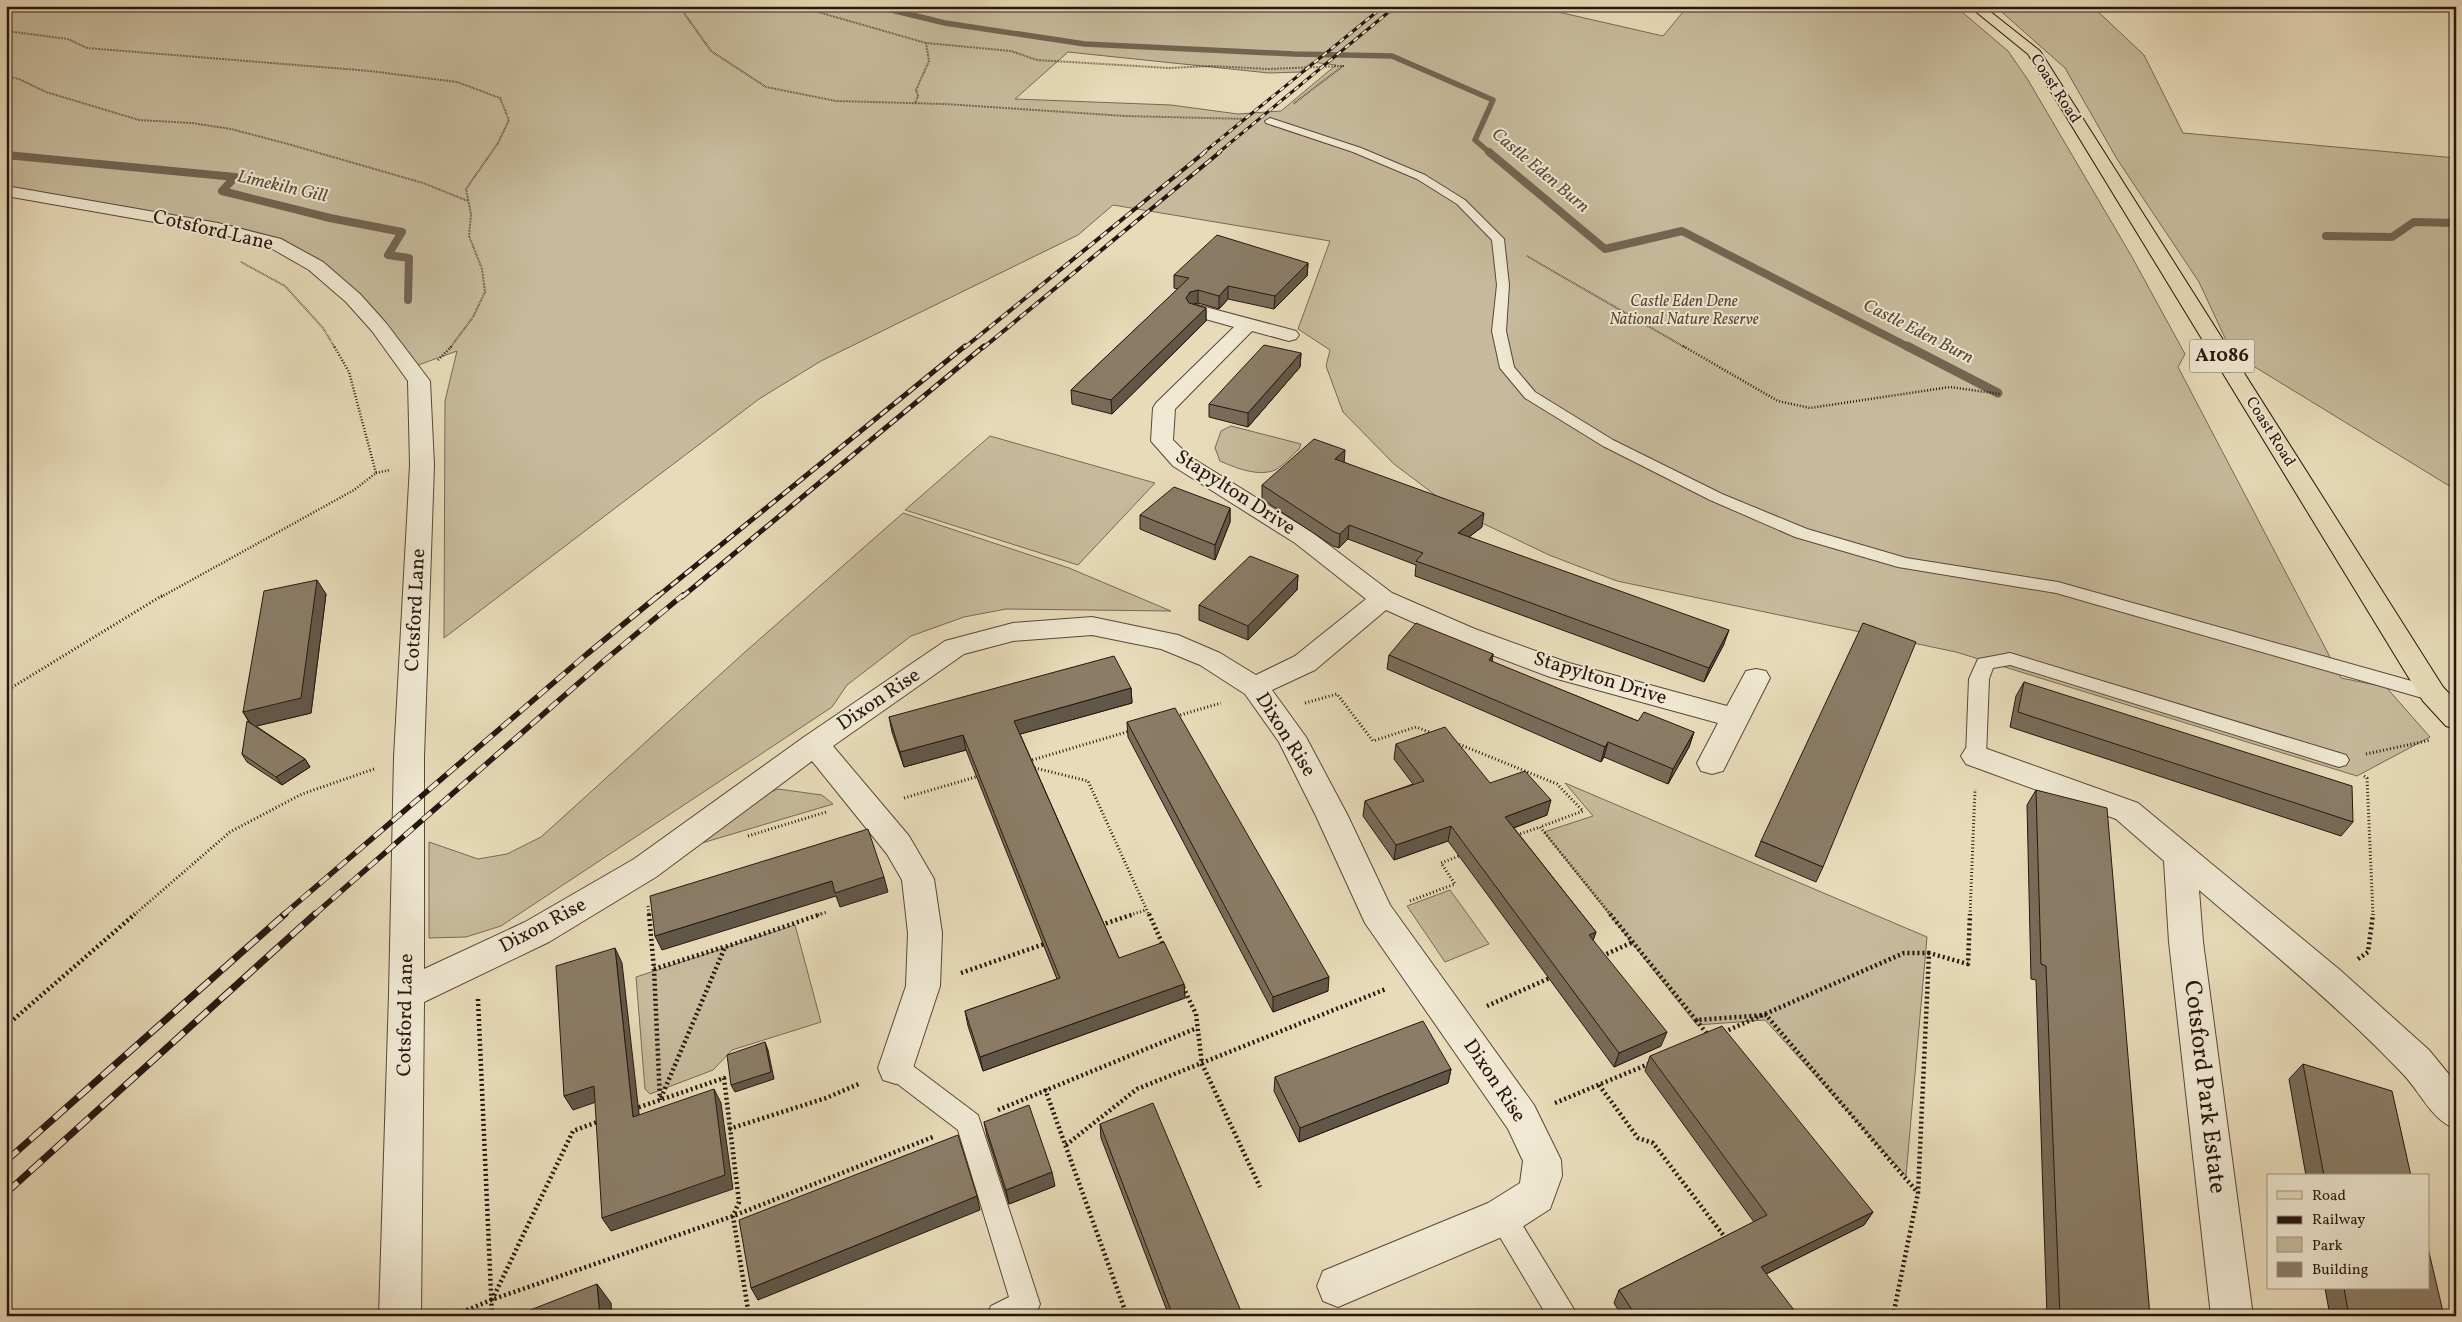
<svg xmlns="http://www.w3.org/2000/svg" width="2462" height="1322" viewBox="0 0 2462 1322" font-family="Vollkorn,serif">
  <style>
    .green { fill: #c7ba9c; stroke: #776856; fill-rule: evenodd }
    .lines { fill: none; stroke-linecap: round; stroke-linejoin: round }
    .stream-far2 { stroke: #736452; stroke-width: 5.5 }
    .stream-far1 { stroke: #736452; stroke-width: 8 }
    .stream { stroke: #736452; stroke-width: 9 }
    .service-casing { stroke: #57473a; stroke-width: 2 }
    .minor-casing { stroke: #57473a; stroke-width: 2 }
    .primary-casing { stroke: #27160f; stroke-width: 2 }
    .path-far3 { stroke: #27160f; stroke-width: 2; stroke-dasharray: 0.5 1; stroke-linecap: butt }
    .path-far2 { stroke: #27160f; stroke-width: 2.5; stroke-dasharray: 1 2; stroke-linecap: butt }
    .path-far1 { stroke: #27160f; stroke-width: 3; stroke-dasharray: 1 2.5; stroke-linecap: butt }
    .path { stroke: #27160f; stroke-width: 4.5; stroke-dasharray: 2 3; stroke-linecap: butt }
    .service { fill: #f0e8d2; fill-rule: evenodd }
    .minor { fill: #f0e8d2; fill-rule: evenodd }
    .primary { fill: #e8dbb9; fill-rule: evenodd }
    .rail-far4-casing { stroke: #27160f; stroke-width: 3 }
    .rail-far3-casing { stroke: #27160f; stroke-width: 4 }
    .rail-far2-casing { stroke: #27160f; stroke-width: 5 }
    .rail-far1-casing { stroke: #27160f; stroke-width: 5.5 }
    .rail-casing { stroke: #27160f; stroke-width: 7 }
    .rail-far4 { stroke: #f0e8d2; stroke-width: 2; stroke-dasharray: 5.5; stroke-linecap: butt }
    .rail-far3 { stroke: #f0e8d2; stroke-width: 2.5; stroke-dasharray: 8; stroke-linecap: butt }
    .rail-far2 { stroke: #f0e8d2; stroke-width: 3; stroke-dasharray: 9; stroke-linecap: butt }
    .rail-far1 { stroke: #f0e8d2; stroke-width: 4; stroke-dasharray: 12; stroke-linecap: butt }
    .rail { stroke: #f0e8d2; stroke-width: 5; stroke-dasharray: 16; stroke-linecap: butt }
    .wall { fill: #786b59; stroke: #27160f }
    .shaded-wall { fill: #615748; stroke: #27160f }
    .building { fill: #8b7c67; stroke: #27160f }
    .labels { text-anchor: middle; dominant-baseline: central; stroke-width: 4; stroke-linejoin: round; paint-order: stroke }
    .far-street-label { font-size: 16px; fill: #27160f; stroke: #f0e8d2 }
    .far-park-label { font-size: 16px; font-style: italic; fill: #574739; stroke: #f0e8d2 }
    .far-water-label { font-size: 18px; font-style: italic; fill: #5a4a3c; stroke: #f0e8d2 }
    .shield { fill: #f0e8d2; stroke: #63554a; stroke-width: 1 }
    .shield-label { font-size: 19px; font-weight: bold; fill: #27160f }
    .street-label { font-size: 20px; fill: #27160f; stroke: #f0e8d2 }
    .near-street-label { font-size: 24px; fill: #27160f; stroke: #f0e8d2 }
  </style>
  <rect width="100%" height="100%" fill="#e8dbb9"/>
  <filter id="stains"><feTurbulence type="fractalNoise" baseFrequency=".004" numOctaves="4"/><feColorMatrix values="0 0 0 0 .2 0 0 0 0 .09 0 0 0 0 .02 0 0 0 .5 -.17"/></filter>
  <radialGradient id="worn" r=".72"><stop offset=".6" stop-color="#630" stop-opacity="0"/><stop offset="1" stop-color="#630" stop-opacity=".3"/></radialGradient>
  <g class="green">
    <path d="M6,6H1532L1663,36L1688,6H1955L2008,51L2028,80L2132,257L2185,354L2178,367L2341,678L2386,687L2430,737L2357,776L1956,652L1617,581L1549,555L1455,510L1394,464L1343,412L1326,366L1330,350L1298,329L1330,241L1113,205L1078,235L821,361L759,399L444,638L445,401L457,351L410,368L353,298L275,243L6,191ZM1068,52L1269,73L1300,72L1312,62L1336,65L1281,111L1238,114L1171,105L1015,99Z"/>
    <polygon points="1995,6 2092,6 2144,55 2183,133 2456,158 2456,490 2232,353 2199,282 2117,159 2065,68"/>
    <path d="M1231,426L1301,444L1299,449C1292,455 1283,466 1275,470C1258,477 1236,468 1220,461L1215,448L1221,431Z"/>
    <polygon points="990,436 1155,483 1078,565 905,510"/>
    <polygon points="903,513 1069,568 1171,611 1006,609 964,617 911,636 847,685 832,707 501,926 466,937 429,938 429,842 478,859 507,854 541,837 745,652"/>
    <polygon points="1565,783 1927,937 1906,1176 1765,1020 1697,1025 1544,832 1593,816"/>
    <polygon points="778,789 822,795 833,804 682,849 746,802"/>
    <polygon points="1450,890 1489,944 1445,962 1407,906"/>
    <polygon points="795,925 821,1022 732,1050 713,1070 650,1094 645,1089 636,977"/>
  </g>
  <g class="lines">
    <polyline class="stream-far2" points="875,6 945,23 1085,44 1294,54 1392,56 1493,100 1475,140 1490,153"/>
    <g class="stream-far1">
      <polyline points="1489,152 1605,249 1682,231 1910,348"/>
      <polyline points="6,155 235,177 222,191 330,218 402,232 388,255 409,258 408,300"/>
      <polyline points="2326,236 2392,237 2414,222 2456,223"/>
    </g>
    <polyline class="stream" points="1907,346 1998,393"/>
    <g class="service-casing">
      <g id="service">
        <polygon points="1270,118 1361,148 1425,175 1465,200 1504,239 1509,285 1506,331 1514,367 1535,392 1613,440 1722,494 1807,529 1906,558 2058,582 2440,689 2443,694 2440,699 2433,701 2056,593 1898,567 1795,537 1710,500 1603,446 1525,398 1500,368 1492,331 1497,285 1492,240 1457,204 1417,179 1353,152 1266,123 1265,121"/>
        <polygon points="2010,653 2346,755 2349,760 2346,765 2339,767 2010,665 1993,668 1989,679 1986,756 1983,761 1976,763 1969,761 1966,756 1969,679 1978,659"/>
        <polygon points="896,1057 905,1060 978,1115 1040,1304 1036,1314 987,1316 991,1306 1009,1297 958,1130 887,1076 883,1068 887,1060"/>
        <polygon points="1502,1204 1512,1208 1578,1316 1547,1316 1488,1217 1492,1208"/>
      </g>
    </g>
    <g class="minor-casing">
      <g id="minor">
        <polygon points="6,186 218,223 281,239 323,262 360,294 386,323 430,381 434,465 424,757 424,969 525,922 634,859 804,737 945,641 1013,623 1092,617 1178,635 1220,653 1256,675 1295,656 1366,599 1295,543 1173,466 1151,441 1153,408 1156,403 1234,327 1191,315 1188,311 1191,307 1198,305 1296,331 1299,335 1296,339 1289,341 1252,331 1175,409 1173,440 1189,456 1313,533 1392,593 1475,629 1569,663 1727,706 1746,671 1756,669 1766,671 1770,678 1723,771 1712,774 1701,771 1697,763 1718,723 1550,677 1455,641 1386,610 1315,670 1272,690 1306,737 1348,816 1390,905 1534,1105 1561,1160 1562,1176 1550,1209 1516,1231 1338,1307 1323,1301 1317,1286 1323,1271 1488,1203 1520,1183 1523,1161 1508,1129 1365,923 1316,816 1279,742 1245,694 1200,665 1161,649 1092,635 1013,641 964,654 833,746 909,836 934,879 942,933 940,986 909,1080 896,1084 883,1080 878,1068 906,986 908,933 902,880 887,854 812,761 656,877 549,942 424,1002 421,1316 379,1316 389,994 394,757 410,465 408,381 372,331 346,302 309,270 269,247 217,233 6,196"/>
        <path d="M1976,745L2138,803L2340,970L2429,1050L2456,1083V1129C2431,1120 2420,1091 2402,1073C2339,1007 2268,949 2199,890L2203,942L2253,1316H2211L2169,942L2164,861L2116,819L1966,764L1961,756L1966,748Z"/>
      </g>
    </g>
    <g class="primary-casing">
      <polygon id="primary" points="1969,6 1983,6 2040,51 2443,687 2456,701 2456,729 2446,726 2423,701 2028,54"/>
    </g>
    <g class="path-far3">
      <polyline points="679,6 711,51 766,87 836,101 945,104 1125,116 1247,119"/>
      <polyline points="797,6 926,43 1011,51 1037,60 1169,68 1211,66 1269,69 1343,66 1293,104"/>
      <polyline points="6,31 68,39 87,48 370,71 457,82 500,98 509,120 498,143 466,189 471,214 469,236 482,269 485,292 473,317 450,348"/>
      <polyline points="6,76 19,79 46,92 139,120 192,123 231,129 288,144 423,183 468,201"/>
      <polyline points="915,103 918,96 916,90 929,61 926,43"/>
      <polyline points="1527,256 1686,348"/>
      <polyline points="241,262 285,286 323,328 335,348"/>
    </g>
    <g class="path-far2">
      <polyline points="1683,346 1778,401 1810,408 1950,387 2000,394"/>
      <polyline points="438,360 452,346"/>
      <polyline points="376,473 390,470"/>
      <polyline points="161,597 354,490 376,473 349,372 334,346"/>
    </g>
    <g class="path-far1">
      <polyline points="6,691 163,595"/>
      <polyline points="1305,703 1337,694 1373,741 1416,727 1434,734"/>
      <polyline points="1177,716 1221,703"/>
      <polyline points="1456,743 1557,784 1583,811 1540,827 1611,915"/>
      <polyline points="2366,754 2431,740"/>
      <polyline points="1029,761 1130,731"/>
      <polyline points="1031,767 1088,781 1149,915"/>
      <polyline points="2364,776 2367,778 2373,915"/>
      <polyline points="904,798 979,776"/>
      <polyline points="1517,835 1540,827"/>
      <polyline points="748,836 826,812"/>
      <polyline points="1410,901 1455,884 1441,863 1462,855"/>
      <polyline points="648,906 649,915"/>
      <polyline points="134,915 230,832 302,794 374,769"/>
      <polyline points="818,915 827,912"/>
      <polyline points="1130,915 1146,910"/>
      <polyline points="1970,915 1975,789"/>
    </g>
    <g class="path">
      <polyline points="649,914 654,969 660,1100"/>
      <polyline points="1149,914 1163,945"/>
      <polyline points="1610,914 1696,1020 1766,1015 1918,1193"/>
      <polyline points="1101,925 1134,914"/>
      <polyline points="1602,956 1633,942"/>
      <polyline points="2358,959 2368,952 2373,914"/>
      <polyline points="654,969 724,947"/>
      <polyline points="961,973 1047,943"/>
      <polyline points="1183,987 1196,1014 1202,1064 1260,1187"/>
      <polyline points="478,999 492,1316"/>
      <polyline points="1487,1006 1552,977"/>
      <polyline points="1696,1020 1708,1035"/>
      <polyline points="6,1026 135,914"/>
      <polyline points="1724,1032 1904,953 1929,953"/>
      <polyline points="1599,1085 1638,1138 1653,1143 1727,1240"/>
      <polyline points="1045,1089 1127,1316"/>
      <polyline points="661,1098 725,947 821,914"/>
      <polyline points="1555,1103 1651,1063"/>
      <polyline points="634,1109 724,1078 739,1202 733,1216 749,1316"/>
      <polyline points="998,1110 1197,1028"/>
      <polyline points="729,1129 826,1098 861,1083"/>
      <polyline points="1066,1145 1137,1089 1386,989"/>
      <polyline points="492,1300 573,1131 600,1121"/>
      <polyline points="453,1316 491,1300 733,1216 933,1137"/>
      <polyline points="1893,1316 1918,1193 1929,953 1968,964 1970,914"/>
    </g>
    <use href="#service" class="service"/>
    <use href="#minor" class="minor"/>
    <use href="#primary" class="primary"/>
    <g class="rail-far4-casing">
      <g id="rail-far4">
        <polyline points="1203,153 1384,6"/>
        <polyline points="1218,153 1396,6"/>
      </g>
    </g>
    <g class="rail-far3-casing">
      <g id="rail-far3">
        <polyline points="964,348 1205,152"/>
        <polyline points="983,348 1220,152"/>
      </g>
    </g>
    <g class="rail-far2-casing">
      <g id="rail-far2">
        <polyline points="657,597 965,346"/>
        <polyline points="682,597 984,346"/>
      </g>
    </g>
    <g class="rail-far1-casing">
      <g id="rail-far1">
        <polyline points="283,915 587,654 659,595"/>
        <polyline points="314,915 605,660 683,595"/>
      </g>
    </g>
    <g class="rail-casing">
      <g id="rail">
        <polyline points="6,1161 285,914"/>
        <polyline points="6,1193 315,914"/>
      </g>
    </g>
    <use href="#rail-far4" class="rail-far4"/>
    <use href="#rail-far3" class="rail-far3"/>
    <use href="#rail-far2" class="rail-far2"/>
    <use href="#rail-far1" class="rail-far1"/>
    <use href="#rail" class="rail"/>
  </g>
  <g class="wall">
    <polygon points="1308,263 1307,276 1274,309 1228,299 1219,309 1198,303 1193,304 1206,308 1206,321 1112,414 1072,404 1071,390 1178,289 1174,288 1174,275"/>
    <polygon points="1301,353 1300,367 1248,427 1209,417 1209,404"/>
    <polygon points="1344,462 1482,527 1469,537 1724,644 1704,682 1415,576 1416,565 1348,539 1339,548 1333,546 1262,499 1262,485"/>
    <polygon points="1230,508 1230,522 1215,560 1140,529 1140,515"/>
    <polygon points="1298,575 1297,590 1248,640 1199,620 1199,605"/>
    <polygon points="326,594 311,713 256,726 305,759 310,767 282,785 247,762 242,754 249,722 243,712"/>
    <polygon points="1493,654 1492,662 1638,721 1694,732 1689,747 1668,784 1604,757 1601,762 1387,669 1389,655"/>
    <polygon points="2024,682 2353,822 2341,836 2010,727 2016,696"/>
    <polygon points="1131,688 1132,703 1020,734 1119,958 1184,984 1185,998 983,1071 968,1026 965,1011 1057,979 966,750 904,767 892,732 889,717"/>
    <polygon points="1127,722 1328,991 1273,1012 1128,737"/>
    <polygon points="1396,744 1490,783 1547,815 1514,828 1596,932 1593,940 1661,1046 1614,1067 1448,841 1394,860 1363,816 1365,801 1413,784 1394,759"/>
    <polygon points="2036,790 2150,1316 2047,1316 2036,980 2031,979 2027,805"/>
    <polygon points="1761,841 1823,867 1816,882 1755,856"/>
    <polygon points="1650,1056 1873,1212 1864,1225 1766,1274 1790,1316 1622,1316 1614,1303 1619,1290 1754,1222 1645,1071"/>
    <polygon points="2303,1064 2411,1176 2306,1176 2289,1079"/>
    <polygon points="1451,1069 1448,1083 1299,1142 1274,1091 1275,1077"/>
    <polygon points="984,1122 1055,1186 1009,1204 987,1136"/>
    <polygon points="1100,1124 1243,1316 1169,1316 1101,1138"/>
    <polygon points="2325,1288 2428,1288 2444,1316 2330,1316"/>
  </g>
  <g class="shaded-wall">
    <polygon points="1308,263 1307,276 1274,309 1275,296"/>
    <polygon points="1228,286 1228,299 1219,309 1219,296"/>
    <polygon points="1198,290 1198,303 1190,305 1186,298 1190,292"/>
    <polygon points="1206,308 1206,321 1112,414 1111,400"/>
    <polygon points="1301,353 1300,367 1248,427 1248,413"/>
    <polygon points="1345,450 1344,464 1335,459"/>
    <polygon points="1230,508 1230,522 1215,560 1215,545"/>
    <polygon points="1484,513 1482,527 1456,547 1458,533"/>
    <polygon points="1349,525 1348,539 1339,548 1340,534"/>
    <polygon points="1298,575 1297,590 1248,640 1248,626"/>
    <polygon points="317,580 326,594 311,713 253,727 243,712"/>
    <polygon points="1729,630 1724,644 1704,682 1709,668"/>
    <polygon points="1493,654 1491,669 1489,660"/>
    <polygon points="1131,688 1132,703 1017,735 1014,721"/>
    <polygon points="1694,732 1689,747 1668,784 1673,769"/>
    <polygon points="963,735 966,750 904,767 900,752"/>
    <polygon points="1608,742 1604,757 1601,762 1605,747"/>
    <polygon points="305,759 310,767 282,785 276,777"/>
    <polygon points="1551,800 1547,815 1502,832 1505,817"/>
    <polygon points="1451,826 1448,841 1394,860 1396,845"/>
    <polygon points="884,877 888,892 840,907 836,896 662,950 655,936 832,881"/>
    <polygon points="1596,932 1591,947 1589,935"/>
    <polygon points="615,948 622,963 641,1131 633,1117"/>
    <polygon points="1329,977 1328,991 1273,1012 1273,997"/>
    <polygon points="1184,984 1185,998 983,1071 980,1057"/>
    <polygon points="1667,1032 1661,1046 1614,1067 1619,1053"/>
    <polygon points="765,1042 768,1050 774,1079 735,1092 731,1085"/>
    <polygon points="1451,1069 1448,1083 1299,1142 1300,1128"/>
    <polygon points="594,1086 602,1100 573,1110 564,1096"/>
    <polygon points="714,1089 721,1103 733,1189 611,1231 602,1218"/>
    <polygon points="1052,1172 1055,1186 1009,1204 1006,1190"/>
    <polygon points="977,1196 980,1210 758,1300 751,1288"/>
    <polygon points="1873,1212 1864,1225 1754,1280 1761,1267"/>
    <polygon points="597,1284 611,1303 612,1316 600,1316"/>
    <polygon points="1794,1310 1790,1316 1783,1316"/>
  </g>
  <g class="building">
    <polygon points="1217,235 1308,263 1275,296 1228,286 1219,296 1198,290 1190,292 1186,298 1189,303 1206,308 1111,400 1071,390 1189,278 1174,275"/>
    <polygon points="1264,345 1301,353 1248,413 1209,404"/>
    <polygon points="1314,439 1345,450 1335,459 1484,513 1458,533 1729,630 1709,668 1416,561 1423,553 1349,525 1340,534 1334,532 1262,485"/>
    <polygon points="1174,487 1230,508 1215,545 1140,515"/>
    <polygon points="1250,556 1298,575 1248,626 1199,605"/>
    <polygon points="317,580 301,698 243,712 264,591"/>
    <polygon points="1416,623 1493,654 1489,660 1638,721 1644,712 1694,732 1673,769 1608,742 1605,747 1389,655"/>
    <polygon points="1863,623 1916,642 1823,867 1761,841"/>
    <polygon points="1114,656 1131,688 1014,721 1119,958 1164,942 1184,984 980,1057 965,1011 1060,978 963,735 900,752 889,717"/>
    <polygon points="2024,682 2352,786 2353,822 2018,712"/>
    <polygon points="1175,708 1329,977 1273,997 1127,722"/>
    <polygon points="247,721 305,759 276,777 242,754"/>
    <polygon points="1445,727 1490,783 1525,771 1551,800 1505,817 1596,932 1589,935 1667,1032 1619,1053 1451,826 1396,845 1365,801 1424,781 1396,744"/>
    <polygon points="2036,790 2107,808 2150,1316 2060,1316 2046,966 2041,964"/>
    <polygon points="868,829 884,877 835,893 832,881 655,936 650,896"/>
    <polygon points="615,948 633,1117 714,1089 725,1175 602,1218 594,1086 564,1096 556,966"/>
    <polygon points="1423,1021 1451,1069 1300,1128 1275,1077"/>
    <polygon points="1722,1026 1873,1212 1761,1267 1794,1310 1783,1316 1636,1316 1619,1290 1767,1215 1650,1056"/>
    <polygon points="765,1042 771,1072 731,1085 727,1055"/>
    <polygon points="2303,1064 2392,1091 2411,1176 2324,1176"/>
    <polygon points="1153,1103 1243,1316 1173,1316 1100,1124"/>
    <polygon points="1029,1105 1052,1172 1006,1190 984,1122"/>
    <polygon points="958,1135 977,1196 751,1288 739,1220"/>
    <polygon points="2428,1248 2444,1316 2349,1316 2344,1288 2428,1288"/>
    <polygon points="597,1284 600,1316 525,1316 525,1312"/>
  </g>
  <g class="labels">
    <g class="far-street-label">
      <text transform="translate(2055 89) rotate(57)">Coast Road</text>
      <text transform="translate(2270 432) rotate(58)">Coast Road</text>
    </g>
    <g class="far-park-label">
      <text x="1684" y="302">Castle Eden Dene<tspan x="1684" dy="18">National Nature Reserve</tspan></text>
    </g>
    <g class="far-water-label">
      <text transform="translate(1540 171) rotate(40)">Castle Eden Burn</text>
      <text transform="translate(282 187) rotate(13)">Limekiln Gill</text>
      <text transform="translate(1918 332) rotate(27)">Castle Eden Burn</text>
    </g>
    <rect class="shield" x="2189.5" y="339.5" width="65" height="33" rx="4"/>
    <g class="shield-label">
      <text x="2222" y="356">A1086</text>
    </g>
    <g class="street-label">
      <text transform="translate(213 231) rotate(13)">Cotsford Lane</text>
      <text transform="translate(1235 493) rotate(33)">Stapylton Drive</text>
      <text transform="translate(416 610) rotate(-87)">Cotsford Lane</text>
      <text transform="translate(1600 679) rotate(17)">Stapylton Drive</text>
      <text transform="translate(879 700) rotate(-34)">Dixon Rise</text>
      <text transform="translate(1285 735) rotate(58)">Dixon Rise</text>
      <text transform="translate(543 926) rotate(-28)">Dixon Rise</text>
      <text transform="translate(406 1015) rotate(-89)">Cotsford Lane</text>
      <text transform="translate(1494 1081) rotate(56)">Dixon Rise</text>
    </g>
    <g class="near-street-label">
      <text transform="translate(2204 1087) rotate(83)">Cotsford Park Estate</text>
    </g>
  </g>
  <rect width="2462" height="1322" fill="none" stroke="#e8dbb9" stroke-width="25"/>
  <rect x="8" y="8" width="2447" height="1307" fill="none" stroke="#27160f" stroke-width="2.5"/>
  <rect x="12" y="12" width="2437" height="1297" fill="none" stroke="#27160f"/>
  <rect x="2267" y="1174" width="162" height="115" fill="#f0e8d2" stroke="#a09484"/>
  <rect x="2277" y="1191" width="25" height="8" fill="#e8dbb9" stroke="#a09484"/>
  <text x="2312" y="1200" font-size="15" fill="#27160f">Road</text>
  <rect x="2277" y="1216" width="25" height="8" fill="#27160f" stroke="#a09484"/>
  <text x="2312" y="1224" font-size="15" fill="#27160f">Railway</text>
  <rect x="2277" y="1237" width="25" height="15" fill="#c7ba9c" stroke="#a09484"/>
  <text x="2312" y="1250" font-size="15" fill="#27160f">Park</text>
  <rect x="2277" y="1262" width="25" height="15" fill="#8b7c67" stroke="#a09484"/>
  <text x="2312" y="1274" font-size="15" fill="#27160f">Building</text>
  <rect width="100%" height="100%" filter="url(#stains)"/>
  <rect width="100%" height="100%" fill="url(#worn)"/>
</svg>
